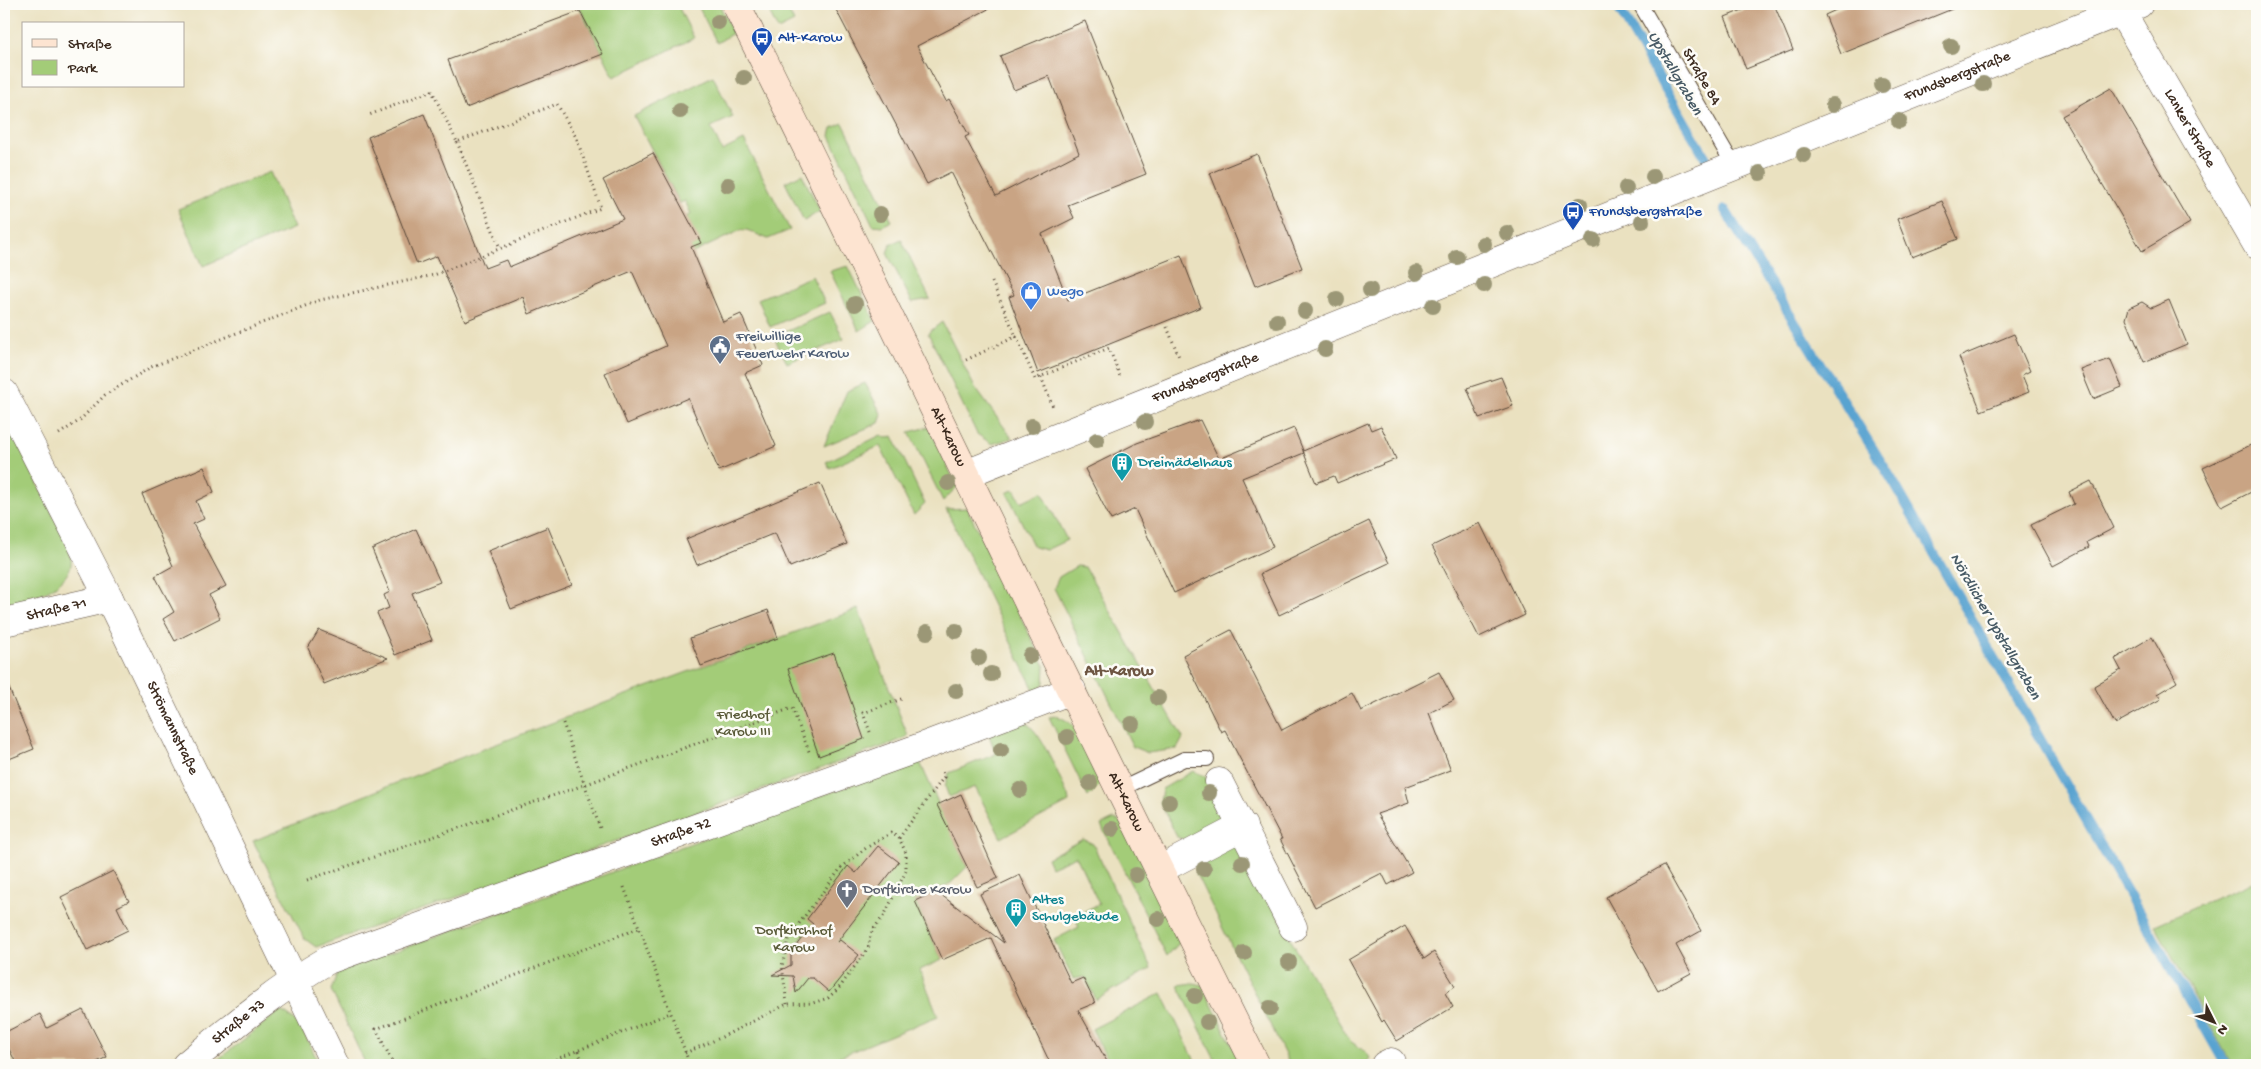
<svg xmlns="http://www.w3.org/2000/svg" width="2261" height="1069" viewBox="0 0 2261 1069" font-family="'Gochi Hand',sans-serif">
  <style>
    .green { fill: #a3cc78; stroke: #6f7b4b }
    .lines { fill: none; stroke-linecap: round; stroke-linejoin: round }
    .stream { stroke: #58a3d0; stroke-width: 10 }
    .building { fill: #c9a484 }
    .lane-casing { stroke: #554536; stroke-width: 16 }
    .street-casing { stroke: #554536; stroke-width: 29 }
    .secondary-casing { stroke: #554536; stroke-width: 29 }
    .path { stroke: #554536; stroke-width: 3; stroke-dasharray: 1 4; stroke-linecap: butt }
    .lane { stroke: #fff; stroke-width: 14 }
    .street { stroke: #fff; stroke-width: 28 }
    .secondary { stroke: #fde4d1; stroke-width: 28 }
    .tree { fill: #9b9776 }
    .labels { text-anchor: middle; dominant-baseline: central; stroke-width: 5; stroke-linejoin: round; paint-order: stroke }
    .transit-label { font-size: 15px; fill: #164399; stroke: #fdfcf7; text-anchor: start }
    .street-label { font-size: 15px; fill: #3b2a1e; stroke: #fdfcf7 }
    .shop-label { font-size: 15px; fill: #366cbe; stroke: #fdfcf7; text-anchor: start }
    .service-label { font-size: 15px; fill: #4e5e75; stroke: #fdfcf7; text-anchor: start }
    .culture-label { font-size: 15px; fill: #0d838f; stroke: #fdfcf7; text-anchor: start }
    .park-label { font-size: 15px; fill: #5a5b39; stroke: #fdfcf7 }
    .worship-label { font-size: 15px; fill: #5b616d; stroke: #fdfcf7; text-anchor: start }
    .water-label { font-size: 16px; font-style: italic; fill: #475a65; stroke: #fdfcf7 }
    .neighbourhood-label { font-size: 16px; font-weight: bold; fill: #6d5542; stroke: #fdfcf7 }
  </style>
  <rect width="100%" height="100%" fill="#fdfcf7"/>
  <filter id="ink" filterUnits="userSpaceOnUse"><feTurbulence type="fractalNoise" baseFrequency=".02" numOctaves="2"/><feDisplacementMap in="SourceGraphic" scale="10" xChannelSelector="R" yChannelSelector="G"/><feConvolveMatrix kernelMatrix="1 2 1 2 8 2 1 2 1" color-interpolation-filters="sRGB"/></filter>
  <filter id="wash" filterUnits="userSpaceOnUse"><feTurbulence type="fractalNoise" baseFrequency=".0096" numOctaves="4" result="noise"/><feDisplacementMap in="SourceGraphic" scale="20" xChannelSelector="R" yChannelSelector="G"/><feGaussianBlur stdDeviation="1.12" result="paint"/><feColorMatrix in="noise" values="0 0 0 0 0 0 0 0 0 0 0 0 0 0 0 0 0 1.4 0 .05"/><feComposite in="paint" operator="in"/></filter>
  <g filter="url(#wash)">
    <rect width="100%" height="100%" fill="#eae1c0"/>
    <g class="green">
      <polygon points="578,4 677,4 694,38 614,77"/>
      <polygon points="697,4 719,4 733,33 717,43"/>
      <polygon points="765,4 785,4 794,22 778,30"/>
      <polygon points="713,76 733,117 711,127 722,151 744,140 790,230 768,239 747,230 741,230 693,253 690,247 687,217 691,214 685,201 680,203 634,116"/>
      <polygon points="843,123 892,221 882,226 873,225 830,136 832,128"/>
      <polygon points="270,172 294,228 203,266 178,209"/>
      <polygon points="802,174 820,211 804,221 785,182"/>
      <polygon points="901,239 930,299 912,302 887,253 890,245"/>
      <polygon points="848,266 875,321 859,331 830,271"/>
      <polygon points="812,276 825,303 770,327 758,299"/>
      <polygon points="830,312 844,339 787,363 774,337"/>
      <polygon points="942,322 974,386 1012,438 992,444 977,434 928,333"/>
      <polygon points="865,383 882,415 879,423 824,446 847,391"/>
      <path d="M4,415L70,549C70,554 72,560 71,565C65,590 26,600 4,605Z"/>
      <polygon points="929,427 957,487 943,501 909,432"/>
      <polygon points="881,435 886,438 893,436 925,504 914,515 880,446 830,468 826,462"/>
      <polygon points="1014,489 1021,502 1042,492 1067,540 1046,550 1034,547 1007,493"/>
      <polygon points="967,508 1045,666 1044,683 1036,694 946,509"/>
      <polygon points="1077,566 1085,567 1183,738 1177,749 1148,753 1133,747 1054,588 1059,577"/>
      <path d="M858,609L908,736L893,743L316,947L305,939L253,841C452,758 655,684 858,609Z"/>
      <path d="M1056,716C1082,723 1090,755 1101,778V783L1088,797L1049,717Z"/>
      <path d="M1023,721C1042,730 1059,777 1068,796L1069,802L1001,838L975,787L949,797L945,786L949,773L996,754L989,735Z"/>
      <polygon points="919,760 967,867 951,883 915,901 942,960 920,970 938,1016 819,1065 366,1065 331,990 338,972"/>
      <polygon points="1193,771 1205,776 1230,827 1194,843 1177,837 1160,802 1162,789"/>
      <polygon points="1114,819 1123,822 1182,940 1167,956 1101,825"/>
      <polygon points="1083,839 1093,844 1151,968 1096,1000 1085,977 1073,979 1054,940 1079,927 1074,916 1099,904 1076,856 1051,867 1047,858"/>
      <polygon points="1229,843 1244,849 1292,942 1350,1041 1366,1052 1370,1058 1365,1064 1290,1065 1196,874 1200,858"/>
      <polygon points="2257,880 2257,1065 2232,1065 2155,925"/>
      <polygon points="1194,983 1202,985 1242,1065 1218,1065 1178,985"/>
      <polygon points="1162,993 1197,1065 1110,1065 1092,1029"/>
      <path d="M280,1011C302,1020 309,1045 320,1065H211Z"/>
    </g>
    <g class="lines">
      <g class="stream">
        <polyline points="1616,4 1707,160"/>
        <polyline points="1725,210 1894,483 2226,1065"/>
      </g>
    </g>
    <g id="blocks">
      <g class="building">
        <polygon points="833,4 998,4 917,46 946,101 949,99 969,135 965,137 996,196 1079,153 1049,76 1014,90 1000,56 1085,21 1146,174 1068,205 1074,218 1042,234 1068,300 1181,255 1201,307 1038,373 1009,297 1014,295 951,172 927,184"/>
        <polygon points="1758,4 1774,4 1793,50 1746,69 1725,17"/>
        <polygon points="1849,4 1962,4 1962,5 1841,54 1825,15"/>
        <polygon points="580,11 603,54 466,108 448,60"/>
        <polygon points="2111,88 2190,223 2142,251 2062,116"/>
        <polygon points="424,114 485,268 506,260 509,267 623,219 603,180 653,153 701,243 691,247 723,322 741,314 763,365 745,373 776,446 719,471 688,398 627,424 605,373 666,346 632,271 529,314 523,297 465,321 437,256 417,264 368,137"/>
        <polygon points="1257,154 1302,268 1255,286 1210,173"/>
        <polygon points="1942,201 1958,239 1912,257 1897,219"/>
        <polygon points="2169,300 2187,344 2144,362 2126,319 2129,308 2142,302 2151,308"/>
        <polygon points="2014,334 2030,371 2022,375 2029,392 1981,411 1959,357"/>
        <polygon points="2110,359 2122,387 2093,399 2081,370"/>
        <polygon points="1501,377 1513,406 1479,418 1467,388"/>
        <polygon points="1200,420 1219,459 1294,428 1304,453 1242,478 1273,547 1174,593 1135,509 1111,520 1085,469 1137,443"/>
        <polygon points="1368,423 1371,430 1381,426 1396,459 1337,483 1334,476 1316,483 1303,451"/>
        <polygon points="2257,442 2257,489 2222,507 2203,468"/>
        <polygon points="204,467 214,492 196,501 204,519 193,524 226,586 209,595 220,618 175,641 163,619 174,612 155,576 173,566 142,494"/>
        <polygon points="2091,481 2114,528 2087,542 2089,547 2053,566 2031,525 2074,504 2069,492"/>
        <polygon points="820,483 847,544 790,567 775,533 697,565 686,539"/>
        <polygon points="1369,521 1389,563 1279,615 1260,574"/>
        <polygon points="1480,523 1525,615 1479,637 1432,546"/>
        <polygon points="548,527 572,585 511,609 488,551"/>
        <polygon points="416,529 440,582 412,593 432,640 395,655 377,613 389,608 384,595 390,592 372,549"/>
        <polygon points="768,610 778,638 701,666 690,638"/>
        <polygon points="319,630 388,658 324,684 308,648"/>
        <polygon points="1231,630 1282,730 1352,693 1361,711 1439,672 1454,700 1429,713 1451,770 1405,787 1409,803 1377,814 1412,872 1388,885 1382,873 1315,907 1280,839 1282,839 1225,730 1221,732 1183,655"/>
        <polygon points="2152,637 2177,682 2157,694 2161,699 2115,724 2094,686 2121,670 2115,659"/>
        <polygon points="834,653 864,739 819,756 788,669"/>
        <polygon points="4,676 34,749 4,761"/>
        <polygon points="961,794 998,878 977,887 937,805"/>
        <polygon points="878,846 899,862 837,942 840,940 859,955 829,992 813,978 808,978 796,993 793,976 772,975 791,965 791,952 813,924 807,919 848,866 856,873"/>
        <polygon points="1664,865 1701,931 1676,945 1691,973 1658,991 1606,897"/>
        <polygon points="113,871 129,901 117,907 128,930 87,950 61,897"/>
        <polygon points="1020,875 1071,983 1083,978 1095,1003 1078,1010 1109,1065 1051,1065 991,938 942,960 915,901 936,891 1004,943 980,894"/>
        <polygon points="1405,926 1424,959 1434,952 1455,986 1445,993 1453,1007 1397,1041 1384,1020 1382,1022 1348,960"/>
        <polygon points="83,1010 107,1057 91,1065 17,1065 4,1039 4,1033 40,1014 47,1028"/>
      </g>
    </g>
  </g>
  <g filter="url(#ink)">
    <use href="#blocks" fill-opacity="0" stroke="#554536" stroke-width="1"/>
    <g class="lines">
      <g class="lane-casing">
        <g id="lane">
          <polyline points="1640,4 1734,166"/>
          <polyline points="1119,790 1184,759 1207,759"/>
        </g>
      </g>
      <g class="street-casing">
        <g id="street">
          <path id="s1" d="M2117,4L2257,245"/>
          <path id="s2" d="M4,393L109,598L335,1065"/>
          <path id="s3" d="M966,474L2139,4"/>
          <path id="s4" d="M4,622L109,598"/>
          <polyline points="1219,782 1293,927"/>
          <polyline points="1159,870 1243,826"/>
          <path id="s5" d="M186,1065C232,1027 276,990 328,960L924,746L1072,690"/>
          <polyline points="1385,1065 1391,1062"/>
        </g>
      </g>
      <g class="secondary-casing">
        <g id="secondary">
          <path id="s6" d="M736,4C911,357 1079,713 1256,1065"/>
        </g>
      </g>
      <g class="path">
        <polyline points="457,142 500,248"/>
        <polyline points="992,282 1035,379 1109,348 1121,379"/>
        <polyline points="1167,327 1179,357"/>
        <polyline points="966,360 1017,336"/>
        <polyline points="1041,377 1053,407"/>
        <polyline points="59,434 79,421 105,395 151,367 320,300 434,275 601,208 576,137 557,104 457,142 432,91 369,115"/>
        <polyline points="563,723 600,828"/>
        <polyline points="870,732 863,713 904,698"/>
        <polyline points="307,880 584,785 792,708 810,754"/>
        <polyline points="624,887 690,1065"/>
        <polyline points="787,1004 782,966 789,937 841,868 866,848 891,833 899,838 944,777 942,772"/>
        <polyline points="578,1051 584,1065"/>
        <polyline points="685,1053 720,1038 787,1004 813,1003 828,998 840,987 868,948 872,931 885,914 906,871 906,853 899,838"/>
        <polyline points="394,1065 376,1029 639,928"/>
        <polyline points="542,1065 670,1013"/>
      </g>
      <use href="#lane" class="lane"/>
      <use href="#street" class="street"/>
      <use href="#secondary" class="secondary"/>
    </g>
    <g class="tree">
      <circle cx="718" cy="22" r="8"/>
      <circle cx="1951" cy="46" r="8"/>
      <circle cx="744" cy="78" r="8"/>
      <circle cx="1983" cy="84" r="8"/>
      <circle cx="1882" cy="85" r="8"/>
      <circle cx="1833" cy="105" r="8"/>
      <circle cx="680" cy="111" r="8"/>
      <circle cx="1899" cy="121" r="8"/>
      <circle cx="1804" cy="155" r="8"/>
      <circle cx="1760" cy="173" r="8"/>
      <circle cx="1653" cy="177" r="8"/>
      <circle cx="728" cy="185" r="8"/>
      <circle cx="1626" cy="188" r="8"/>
      <circle cx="1580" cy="205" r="8"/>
      <circle cx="880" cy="214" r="8"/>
      <circle cx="1642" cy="221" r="8"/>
      <circle cx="1507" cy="233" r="8"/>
      <circle cx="1593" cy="240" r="8"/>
      <circle cx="1484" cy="244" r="8"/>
      <circle cx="1457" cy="257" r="8"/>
      <circle cx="1416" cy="273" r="8"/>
      <circle cx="1484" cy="285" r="8"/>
      <circle cx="1370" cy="290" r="8"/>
      <circle cx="1337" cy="299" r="8"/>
      <circle cx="855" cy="304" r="8"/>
      <circle cx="1433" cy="306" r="8"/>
      <circle cx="1305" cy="311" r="8"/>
      <circle cx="1277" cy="321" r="8"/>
      <circle cx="1325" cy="349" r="8"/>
      <circle cx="1145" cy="422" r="8"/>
      <circle cx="1032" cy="426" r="8"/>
      <circle cx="1097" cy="440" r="8"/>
      <circle cx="948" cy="483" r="8"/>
      <circle cx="956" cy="631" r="8"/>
      <circle cx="927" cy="632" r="8"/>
      <circle cx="1030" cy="656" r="8"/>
      <circle cx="979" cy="658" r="8"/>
      <circle cx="991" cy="674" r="8"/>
      <circle cx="956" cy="691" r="8"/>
      <circle cx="1158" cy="698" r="8"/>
      <circle cx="1132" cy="724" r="8"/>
      <circle cx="1067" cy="737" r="8"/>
      <circle cx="1001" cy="750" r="8"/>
      <circle cx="1090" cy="783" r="8"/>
      <circle cx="1020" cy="790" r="8"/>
      <circle cx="1209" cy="793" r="8"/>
      <circle cx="1169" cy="802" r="8"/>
      <circle cx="1112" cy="829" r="8"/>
      <circle cx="1242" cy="863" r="8"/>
      <circle cx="1204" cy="869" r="8"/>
      <circle cx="1136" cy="875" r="8"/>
      <circle cx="1158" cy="919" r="8"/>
      <circle cx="1244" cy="953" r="8"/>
      <circle cx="1289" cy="962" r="8"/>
      <circle cx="1195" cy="996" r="8"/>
      <circle cx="1270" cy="1008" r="8"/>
      <circle cx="1207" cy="1022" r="8"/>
    </g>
  </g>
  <defs>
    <g id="bus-pin" transform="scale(1.125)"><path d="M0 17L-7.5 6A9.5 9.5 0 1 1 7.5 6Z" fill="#1a4fb4" stroke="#fdfcf7"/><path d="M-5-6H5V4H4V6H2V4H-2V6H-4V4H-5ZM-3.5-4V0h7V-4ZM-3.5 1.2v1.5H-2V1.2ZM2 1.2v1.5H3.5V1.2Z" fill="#fff"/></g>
    <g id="shop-pin" transform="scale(1.125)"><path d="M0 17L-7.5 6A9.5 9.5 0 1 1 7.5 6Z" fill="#3f7fe0" stroke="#fdfcf7"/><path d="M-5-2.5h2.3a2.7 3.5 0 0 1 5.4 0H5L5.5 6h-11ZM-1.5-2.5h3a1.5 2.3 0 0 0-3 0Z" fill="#fff"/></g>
    <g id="civic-pin" transform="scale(1.125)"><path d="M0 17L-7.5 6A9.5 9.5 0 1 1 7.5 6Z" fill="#5c6f8a" stroke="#fdfcf7"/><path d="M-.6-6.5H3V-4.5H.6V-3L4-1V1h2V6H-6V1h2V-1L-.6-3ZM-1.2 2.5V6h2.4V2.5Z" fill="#fff"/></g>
    <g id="building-pin" transform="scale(1.125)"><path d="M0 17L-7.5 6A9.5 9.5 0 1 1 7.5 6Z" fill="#0f9aa8" stroke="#fdfcf7"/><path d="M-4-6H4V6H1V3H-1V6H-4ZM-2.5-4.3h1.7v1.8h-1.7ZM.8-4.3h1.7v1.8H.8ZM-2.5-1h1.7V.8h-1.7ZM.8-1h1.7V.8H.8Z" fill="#fff"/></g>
    <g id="church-pin" transform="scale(1.125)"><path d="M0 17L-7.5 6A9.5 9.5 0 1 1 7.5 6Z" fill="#6b7280" stroke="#fdfcf7"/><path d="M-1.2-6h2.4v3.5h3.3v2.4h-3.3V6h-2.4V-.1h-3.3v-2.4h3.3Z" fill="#fff"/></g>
  </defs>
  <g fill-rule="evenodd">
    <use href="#bus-pin" x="762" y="38"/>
    <use href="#bus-pin" x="1573" y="212"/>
    <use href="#shop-pin" x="1031" y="292"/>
    <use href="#civic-pin" x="720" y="346"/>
    <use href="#building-pin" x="1122" y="463"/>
    <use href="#church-pin" x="847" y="890"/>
    <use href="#building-pin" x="1016" y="909"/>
  </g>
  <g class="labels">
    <g class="transit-label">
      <text x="778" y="38">Alt-Karow</text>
      <text x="1589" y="212">Frundsbergstraße</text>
    </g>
    <g class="street-label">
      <text transform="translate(1701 77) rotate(60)">Straße 84</text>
      <text stroke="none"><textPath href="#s3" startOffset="1068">Frundsbergstraße</textPath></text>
      <text stroke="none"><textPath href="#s1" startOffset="144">Lanker Straße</textPath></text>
      <text stroke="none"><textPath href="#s3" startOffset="258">Frundsbergstraße</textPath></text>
      <text stroke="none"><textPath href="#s6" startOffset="482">Alt-Karow</textPath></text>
      <text stroke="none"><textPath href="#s4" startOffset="54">Straße 71</textPath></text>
      <text stroke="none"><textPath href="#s2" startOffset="375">Strömannstraße</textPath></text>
      <text stroke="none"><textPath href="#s6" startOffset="888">Alt-Karow</textPath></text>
      <text stroke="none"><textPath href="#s5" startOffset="552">Straße 72</textPath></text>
      <text stroke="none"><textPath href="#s5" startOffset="68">Straße 73</textPath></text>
    </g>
    <g class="shop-label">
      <text x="1047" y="292">Wego</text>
    </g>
    <g class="service-label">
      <text x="736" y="337">Freiwillige<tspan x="736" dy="17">Feuerwehr Karow</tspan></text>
    </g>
    <g class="culture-label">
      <text x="1138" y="463">Dreimädelhaus</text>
      <text x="1032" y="900">Altes<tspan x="1032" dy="17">Schulgebäude</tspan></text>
    </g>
    <g class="park-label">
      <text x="743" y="715">Friedhof<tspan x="743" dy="17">Karow III</tspan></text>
      <text x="794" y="931">Dorfkirchhof<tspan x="794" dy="17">Karow</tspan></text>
    </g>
    <g class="worship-label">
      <text x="863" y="890">Dorfkirche Karow</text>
    </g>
    <g class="water-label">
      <text transform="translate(1674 74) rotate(60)">Upstallgraben</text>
      <text transform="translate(1994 627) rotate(60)">Nördlicher Upstallgraben</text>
    </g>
    <g class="neighbourhood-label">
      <text x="1119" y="672">Alt-Karow</text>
    </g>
  </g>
  <rect width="2261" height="1069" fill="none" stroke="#fdfcf7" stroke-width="20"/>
  <rect x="22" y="22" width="162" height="65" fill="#fdfcf7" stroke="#afa8a0"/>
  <rect x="32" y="39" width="25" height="8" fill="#fde4d1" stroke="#afa8a0"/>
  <text x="68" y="48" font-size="15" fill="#3b2a1e">Straße</text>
  <rect x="32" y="60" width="25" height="15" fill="#a3cc78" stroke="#afa8a0"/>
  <text x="68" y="72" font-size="15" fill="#3b2a1e">Park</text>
  <g transform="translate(2214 1022) rotate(132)" stroke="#fdfcf7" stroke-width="4" paint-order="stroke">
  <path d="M0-4L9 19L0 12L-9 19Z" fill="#3b2a1e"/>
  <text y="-8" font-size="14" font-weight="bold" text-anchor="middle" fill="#3b2a1e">N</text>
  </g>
</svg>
